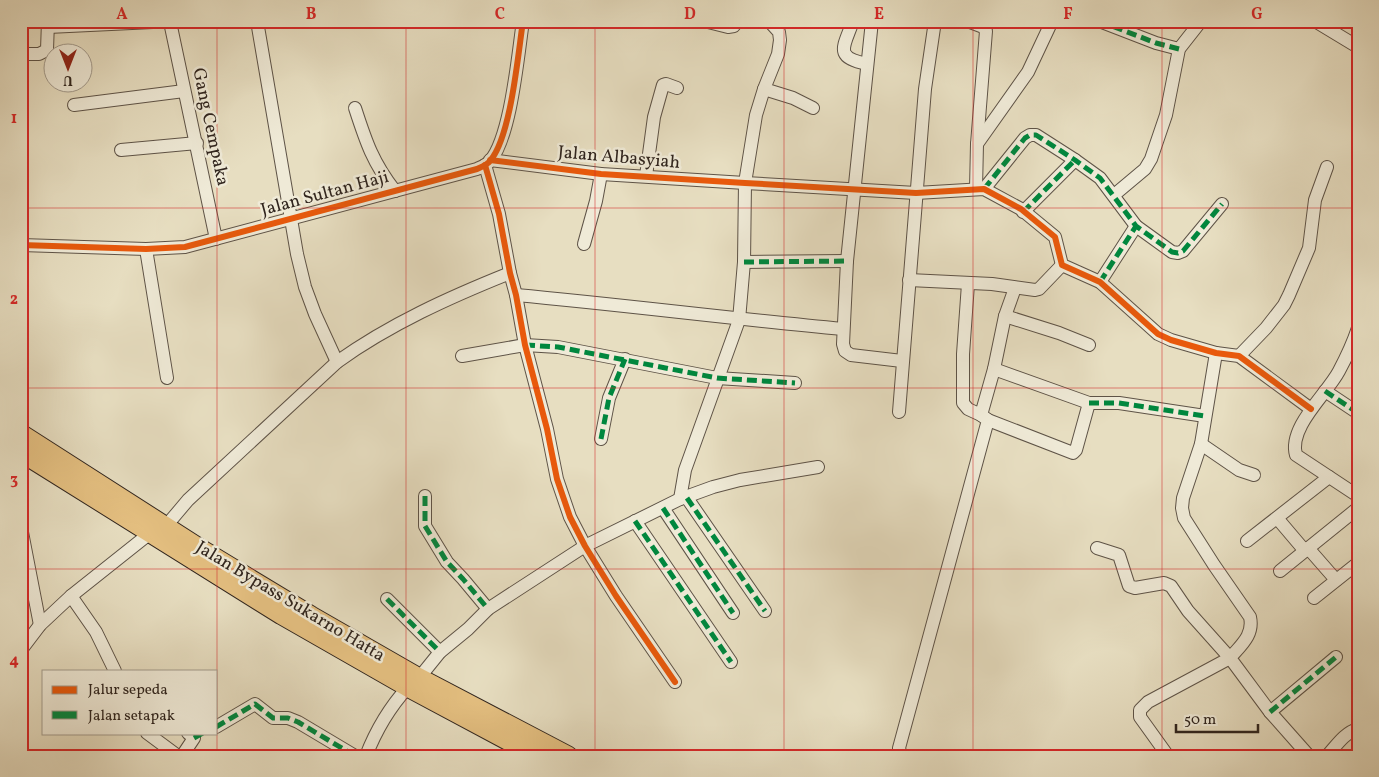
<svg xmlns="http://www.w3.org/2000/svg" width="1379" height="777" viewBox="0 0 1379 777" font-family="Vollkorn,serif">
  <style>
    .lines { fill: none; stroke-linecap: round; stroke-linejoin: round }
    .minor-casing { stroke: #5e5347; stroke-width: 14 }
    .highway-casing { stroke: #30251e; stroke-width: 21 }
    .minor { stroke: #efead7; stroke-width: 12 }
    .highway { stroke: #e4bf80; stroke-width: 19 }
    .quiet { stroke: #00873e; stroke-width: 5; stroke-dasharray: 10 5; stroke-linecap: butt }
    .cycleway-casing { stroke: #efead7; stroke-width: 9 }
    .cycleway { stroke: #e8590c; stroke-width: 6 }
    .grid { fill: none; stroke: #d62828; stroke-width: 1; stroke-opacity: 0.55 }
    .labels { text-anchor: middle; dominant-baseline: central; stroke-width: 5; stroke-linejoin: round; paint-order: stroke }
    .street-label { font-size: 18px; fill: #30251e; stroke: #efead7 }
    .neatline { fill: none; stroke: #d62828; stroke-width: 2 }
    .grid-label { font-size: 16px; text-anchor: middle; font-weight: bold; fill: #d62828 }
  </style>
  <rect width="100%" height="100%" fill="#e7dec1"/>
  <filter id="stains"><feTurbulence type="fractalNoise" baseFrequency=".004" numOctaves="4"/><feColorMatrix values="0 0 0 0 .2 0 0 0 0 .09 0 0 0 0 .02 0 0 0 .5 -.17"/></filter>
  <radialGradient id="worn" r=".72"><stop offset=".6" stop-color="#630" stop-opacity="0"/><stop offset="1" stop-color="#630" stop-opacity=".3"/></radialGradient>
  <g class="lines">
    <g class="minor-casing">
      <g id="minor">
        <polyline points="257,21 297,254 305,287 315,314 337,362"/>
        <polyline points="704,21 728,27 734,26 737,21"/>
        <path d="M853,21C844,47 833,57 867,64"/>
        <polyline points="872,21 847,261 843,344 845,351 851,355 902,361"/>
        <polyline points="967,21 983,27 986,31 977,144 976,189"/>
        <polyline points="1099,21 1156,43 1179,49"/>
        <polyline points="1315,21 1358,47"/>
        <polyline points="170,22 216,239"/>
        <polyline points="48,27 174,21"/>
        <polyline points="21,54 39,54 47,50 48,21"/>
        <polyline points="764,89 793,98 813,108"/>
        <polyline points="74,105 184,91"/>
        <path d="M355,108C366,142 373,163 395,191"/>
        <polyline points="977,144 1028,72 1052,21"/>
        <polyline points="121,150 197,143"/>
        <polyline points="490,160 601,174 745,183 916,193 984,189 1021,209 1055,237 1062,265 1100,282 1158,334 1171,340 1216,353 1239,356 1311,409"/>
        <polyline points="485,165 499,214 510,273 516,295 525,345 547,429 557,479 570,517 585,546 616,596 675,682"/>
        <polyline points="21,173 21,169"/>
        <polyline points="646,176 654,117 663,85 666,84 677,88"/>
        <polyline points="984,189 1025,138 1030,135 1036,135 1075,160 1100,178 1136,226 1172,252 1178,253 1183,251 1222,204"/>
        <polyline points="1114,195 1145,169 1151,159 1166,115 1179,49 1201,21"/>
        <polyline points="1023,212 1075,160"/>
        <polyline points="584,244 596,201 601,174"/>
        <path d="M21,245L146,249L185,247L477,169C481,167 487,165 490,161C511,137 518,54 523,21"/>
        <polyline points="146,249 167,378"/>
        <polyline points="744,262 847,261"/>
        <polyline points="909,280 992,284 1035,290 1039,289 1062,265"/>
        <polyline points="1100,282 1136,226"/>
        <polyline points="968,284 963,354 963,403 968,409 981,415"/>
        <path d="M516,295C625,305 734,319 843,329"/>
        <polyline points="1005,316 1059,333 1089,345"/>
        <path d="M1358,328C1353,343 1346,358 1339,371C1327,394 1288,427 1296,455L1358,496"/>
        <path d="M1216,353L1201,444L1183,498L1182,508L1184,518L1214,565L1250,617C1254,635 1241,645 1230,658L1270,712L1309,756"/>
        <polyline points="462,356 525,345 558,347 717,378 795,383"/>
        <polyline points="1239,356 1266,328 1284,305 1289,295 1309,248 1315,200 1327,167"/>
        <polyline points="994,369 1089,403 1119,403 1205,416"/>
        <polyline points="1325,391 1358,413"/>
        <polyline points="899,412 925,89 935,21"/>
        <polyline points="988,420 1073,453 1076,450 1089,403"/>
        <polyline points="601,439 609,398 625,359"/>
        <polyline points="1201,444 1239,470 1254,475"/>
        <polyline points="425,496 425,526 447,562 463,579 488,609"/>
        <polyline points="687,498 765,611"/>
        <polyline points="680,499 685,470 739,320 744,262 745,183 756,115 764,89 778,54 780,40 779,32 769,21"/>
        <polyline points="663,508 733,613"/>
        <polyline points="1277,518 1305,551"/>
        <polyline points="635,521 731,662"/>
        <path d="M166,526L188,500L337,362C390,324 450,297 510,273"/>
        <polyline points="21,527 40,625"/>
        <polyline points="1247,541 1329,477"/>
        <polyline points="1097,548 1119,555 1129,586 1135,588 1164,583 1171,586 1188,611 1230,658 1148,702 1140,710 1140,717 1168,756"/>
        <polyline points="1308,548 1336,580"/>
        <polyline points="1280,571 1358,508"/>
        <polyline points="71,596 96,632 115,671"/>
        <polyline points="1314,598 1358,563"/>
        <polyline points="387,599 440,652"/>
        <polyline points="21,650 40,625 71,596 149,534"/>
        <polyline points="419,678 440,652 468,629 488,609 585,546 680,499 713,487 740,480 818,467"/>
        <polyline points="1270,712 1336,657"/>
        <polyline points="216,727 255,704 273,718 288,718 298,722 355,756"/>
        <polyline points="147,733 178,756"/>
        <polyline points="182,756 194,738 188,733"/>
        <path d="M366,756C376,730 389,708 408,687"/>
        <polyline points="901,756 899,748 988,420 981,415 994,369 1005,316 1015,288"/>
        <path d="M1327,756C1336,746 1345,732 1358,729"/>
      </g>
    </g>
    <g class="highway-casing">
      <g id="highway">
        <polyline points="21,434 202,550 311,616 419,678 568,756"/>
        <polyline points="21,452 282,615 408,687 537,756"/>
      </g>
    </g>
    <use href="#minor" class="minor"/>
    <use href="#highway" class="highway"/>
    <g class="quiet">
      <polyline points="1099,21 1156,43 1179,49"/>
      <polyline points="984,189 1025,138 1030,135 1036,135 1075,160 1100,178 1136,226 1172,252 1178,253 1183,251 1222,204"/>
      <polyline points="1023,212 1075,160"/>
      <polyline points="744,262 847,261"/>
      <polyline points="1100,282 1136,226"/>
      <polyline points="525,345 558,347 717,378 795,383"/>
      <polyline points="1325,391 1358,413"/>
      <polyline points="1089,403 1119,403 1205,416"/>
      <polyline points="601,439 609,398 625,359"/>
      <polyline points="425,496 425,526 447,562 463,579 488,609"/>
      <polyline points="687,498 765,611"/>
      <polyline points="663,508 733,613"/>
      <polyline points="635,521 731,662"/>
      <polyline points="387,599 440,652"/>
      <polyline points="1270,712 1336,657"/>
      <polyline points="216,727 255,704 273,718 288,718 298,722 355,756"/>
      <polyline points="194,738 203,733"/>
    </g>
    <g class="cycleway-casing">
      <g id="cycleway">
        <polyline points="490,160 601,174 745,183 916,193 984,189 1021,209 1055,237 1062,265 1100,282 1158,334 1171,340 1216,353 1239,356 1311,409"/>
        <polyline points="485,165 499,214 510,273 516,295 525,345 547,429 557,479 570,517 585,546 616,596 675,682"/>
        <path d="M21,245L146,249L185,247L477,169C481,167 487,165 490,161C511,137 518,54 523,21"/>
      </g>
    </g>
    <use href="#cycleway" class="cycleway"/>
  </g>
  <path class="grid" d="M217,21V756M406,21V756M595,21V756M784,21V756M973,21V756M1162,21V756M21,208H1358M21,388H1358M21,569H1358"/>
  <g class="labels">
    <g class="street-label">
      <text transform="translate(210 127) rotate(78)">Gang Cempaka</text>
      <text transform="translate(619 158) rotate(5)">Jalan Albasyiah</text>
      <text transform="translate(325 194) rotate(-15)">Jalan Sultan Haji</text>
      <text transform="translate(290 602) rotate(31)">Jalan Bypass Sukarno Hatta</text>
    </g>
  </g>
  <rect width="1379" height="777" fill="none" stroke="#e7dec1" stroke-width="55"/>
  <rect x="42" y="670" width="175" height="65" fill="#efead7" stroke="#a39b8d"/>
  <rect x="52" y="686" width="25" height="8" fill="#e8590c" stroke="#a39b8d"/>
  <text x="88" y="694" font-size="15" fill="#30251e">Jalur sepeda</text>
  <rect x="52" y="711" width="25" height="8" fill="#00873e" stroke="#a39b8d"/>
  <text x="88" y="720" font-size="15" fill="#30251e">Jalan setapak</text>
  <g transform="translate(68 68) rotate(180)"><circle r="24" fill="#efead7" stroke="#a39b8d"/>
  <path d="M0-4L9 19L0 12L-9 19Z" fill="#8f2418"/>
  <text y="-8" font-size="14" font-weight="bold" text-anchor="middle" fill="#30251e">U</text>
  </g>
  <path d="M1176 724v8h82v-8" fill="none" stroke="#30251e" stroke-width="2.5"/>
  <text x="1184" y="724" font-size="15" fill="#30251e" stroke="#efead7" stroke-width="4" paint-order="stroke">50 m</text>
  <rect x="28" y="28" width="1324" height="722" class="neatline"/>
  <g class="grid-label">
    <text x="122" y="19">A</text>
    <text x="311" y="19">B</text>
    <text x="500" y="19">C</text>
    <text x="690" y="19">D</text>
    <text x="879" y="19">E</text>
    <text x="1068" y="19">F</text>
    <text x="1257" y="19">G</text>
    <text x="14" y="123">1</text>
    <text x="14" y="304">2</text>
    <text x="14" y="484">3</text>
    <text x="14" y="665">4</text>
  </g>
  <rect width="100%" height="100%" filter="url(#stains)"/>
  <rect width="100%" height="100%" fill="url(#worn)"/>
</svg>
